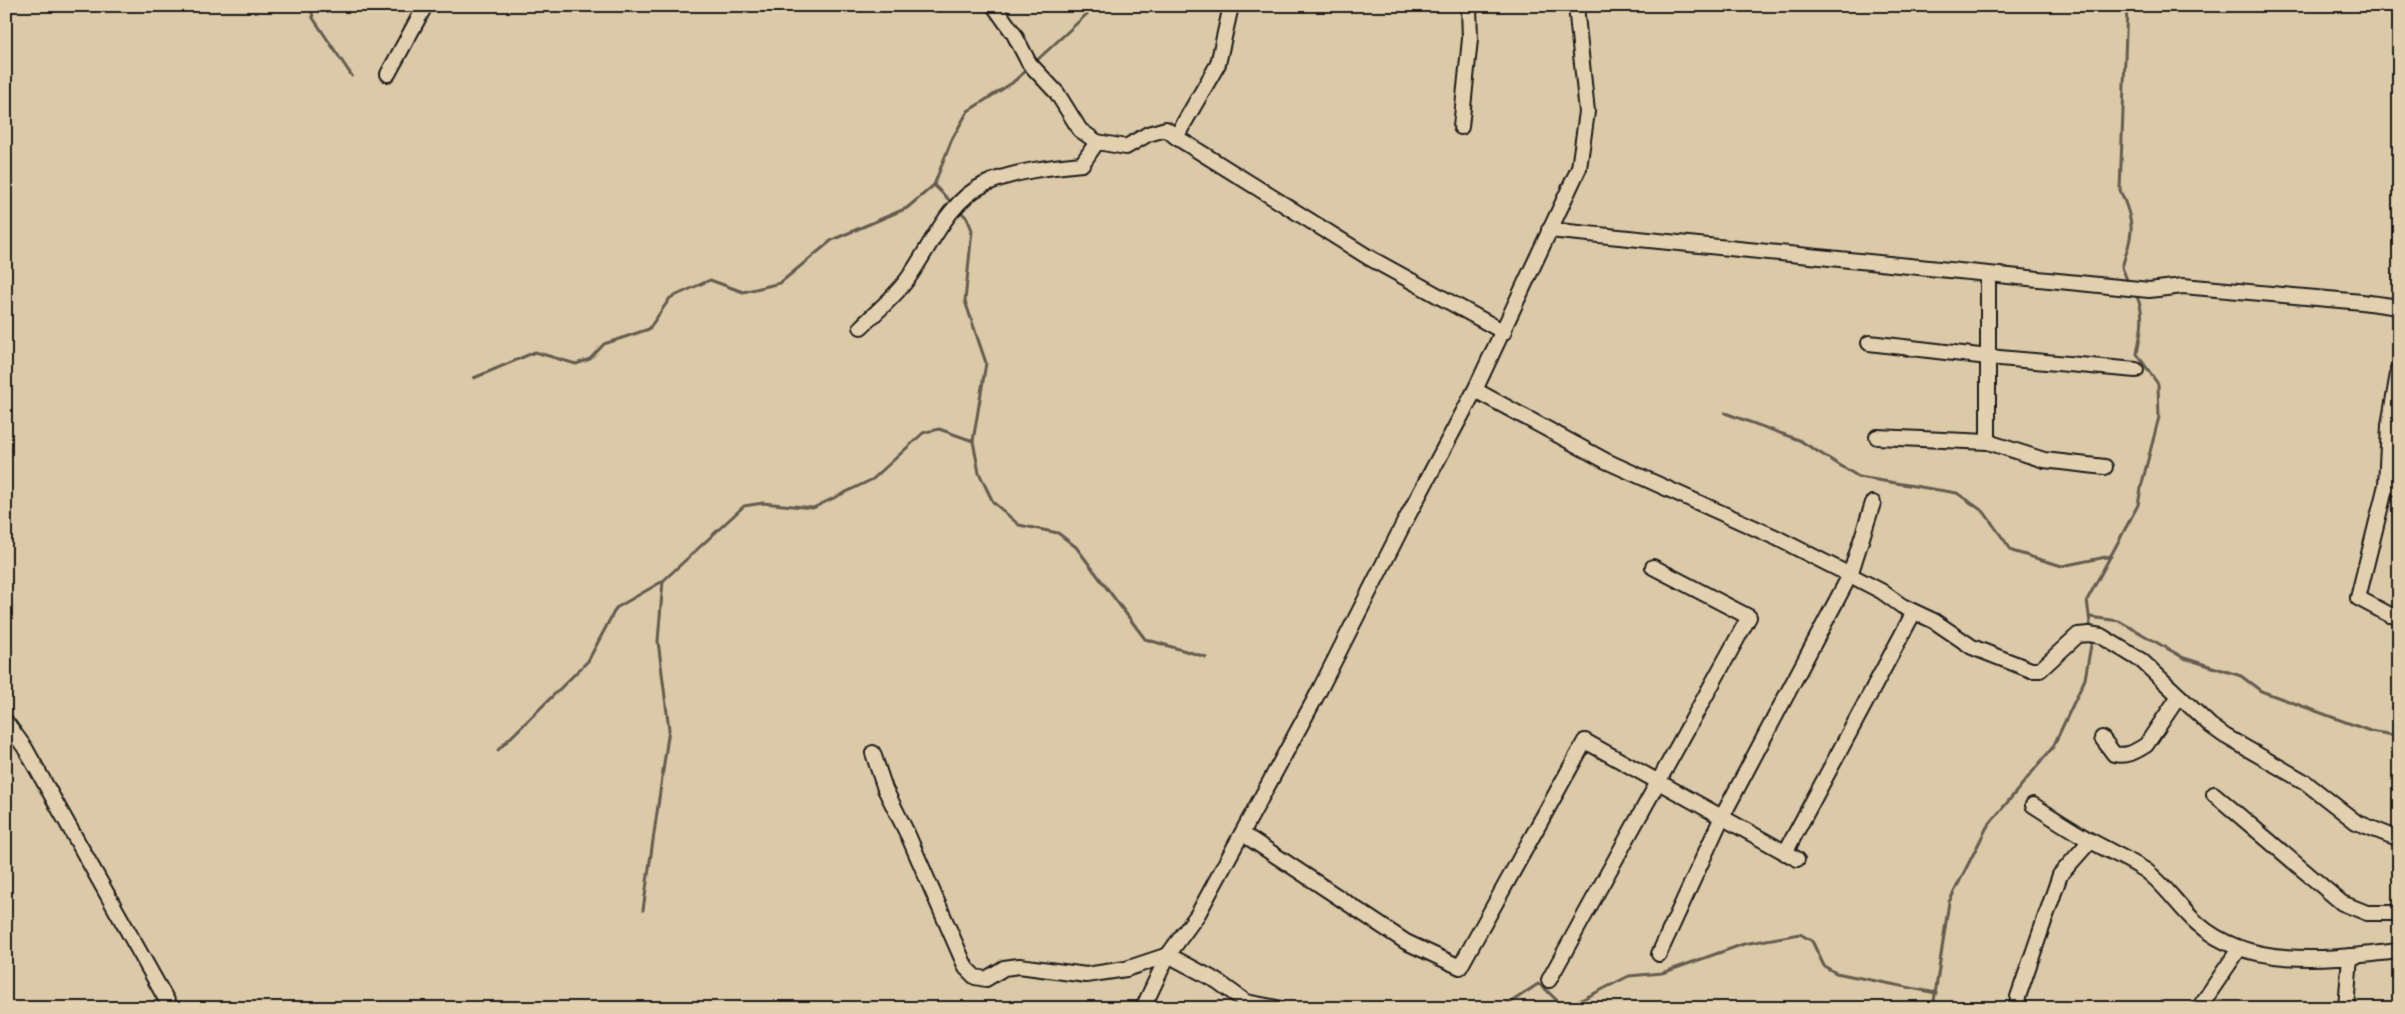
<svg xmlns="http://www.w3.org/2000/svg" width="2405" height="1014" viewBox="0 0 2405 1014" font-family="Sriracha,sans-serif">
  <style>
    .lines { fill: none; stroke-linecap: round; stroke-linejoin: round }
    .stream { stroke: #635c50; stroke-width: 3 }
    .minor-casing { stroke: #1c1c1c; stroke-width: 18 }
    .minor { stroke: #e3d0ae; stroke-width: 14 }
  </style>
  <rect width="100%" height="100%" fill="#dbc9a8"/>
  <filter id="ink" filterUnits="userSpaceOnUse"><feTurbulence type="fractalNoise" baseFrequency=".02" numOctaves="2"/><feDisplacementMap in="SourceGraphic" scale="10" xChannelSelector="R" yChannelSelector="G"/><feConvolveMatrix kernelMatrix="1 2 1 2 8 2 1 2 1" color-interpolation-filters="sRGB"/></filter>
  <g filter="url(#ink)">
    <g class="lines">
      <g class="stream">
        <polyline points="311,6 313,18 352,76"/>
        <path d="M2127,6L2120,190C2136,226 2133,231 2122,267L2129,285"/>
        <polyline points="1034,63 1088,13 1090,6"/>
        <polyline points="934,185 953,204"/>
        <polyline points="959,210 967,218 972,230 965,301 986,363 973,441 979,473 993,502 1019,525 1058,533 1076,547 1145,639 1206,657"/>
        <polyline points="474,378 535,352 576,364 590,359 604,344 649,329 670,298 710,280 743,292 780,283 832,240 907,208 934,185 952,139 968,111 1012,83 1028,69"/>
        <polyline points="1725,413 1799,440 1859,477 1957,493 1984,512 2012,551 2062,566 2111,556"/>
        <polyline points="2090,617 2119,621 2184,658 2241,676 2261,691 2370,731 2399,736"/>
        <path d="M2091,631L2087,600L2138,505L2142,483L2159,417L2158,384L2137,354C2140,336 2147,311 2135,294"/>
        <polyline points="498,750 588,661 616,608 663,581 744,506 763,503 813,508 873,479 923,433 939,429 973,441"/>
        <polyline points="643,910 669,729 658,641 663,581"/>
        <path d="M1502,1008L1538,984C1548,989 1553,999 1563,1005L1575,1003L1629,976L1662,973L1744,944L1800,934L1812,941L1824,966L1836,973L1936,993"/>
        <polyline points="1933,1008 1949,902 1987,827 2053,747 2085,679 2092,639"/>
      </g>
      <g class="minor-casing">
        <g id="minor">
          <polyline points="994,6 1014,34 1029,63 1057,93 1080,130 1097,142"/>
          <polyline points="1231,6 1218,64 1176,137 1368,257 1504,332"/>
          <polyline points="388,74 425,6"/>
          <polyline points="1461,127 1470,39 1469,6"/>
          <polyline points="1549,230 2149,290 2183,286 2362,302 2399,307"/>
          <path d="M861,327C877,311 896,296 909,277C931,246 948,201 985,184C1015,171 1050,167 1082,164L1097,142L1126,147L1148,134L1166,129L1176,137"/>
          <polyline points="1869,343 1988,357 2136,370"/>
          <polyline points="2399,368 2389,425 2386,485 2358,598 2390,615 2399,616"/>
          <polyline points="1475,390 1606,461 1777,538 1850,575 1881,591 1902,606 1934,621 1972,647 2031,670 2040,670 2078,635 2089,634 2101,636 2142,661 2211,726 2225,736 2305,782 2356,822 2399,839"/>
          <polyline points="1877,437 1988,442 2044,460 2105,467"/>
          <polyline points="1988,442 1988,275"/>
          <polyline points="2386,485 2399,489"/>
          <polyline points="6,722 25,748 171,1008"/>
          <path d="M2102,738L2114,754C2126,757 2135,752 2146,745L2179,696"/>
          <polyline points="873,753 885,789 908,835 966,968 975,977 986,979 1004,968 1019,966 1086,975 1126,969 1168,955 1217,981 1246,1002 1277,1008"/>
          <polyline points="2214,794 2342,903 2367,913 2399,913"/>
          <path d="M2033,805C2052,817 2071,830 2091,841C2109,851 2128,859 2145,870C2166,885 2179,908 2198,924C2251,971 2334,958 2399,951"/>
          <polyline points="1243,834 1406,942 1460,967 1585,741 1797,859"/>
          <polyline points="1785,853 1914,612"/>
          <polyline points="1659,954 1722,817 1850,575 1873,503"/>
          <polyline points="1549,980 1749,617 1653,567"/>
          <polyline points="1143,1008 1168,955 1198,914 1317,695 1403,525 1475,390 1579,168 1587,112 1576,6"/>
          <polyline points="2017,1008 2018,997 2060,875 2090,841"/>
          <polyline points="2199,1008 2239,949"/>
          <polyline points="2346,1008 2350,956"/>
        </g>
      </g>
      <use href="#minor" class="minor"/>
    </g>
  </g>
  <rect width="2405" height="1014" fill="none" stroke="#e3d0ae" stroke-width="25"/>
  <rect x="12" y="12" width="2380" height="989" fill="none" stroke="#1c1c1c" stroke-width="2" filter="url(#ink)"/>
</svg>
